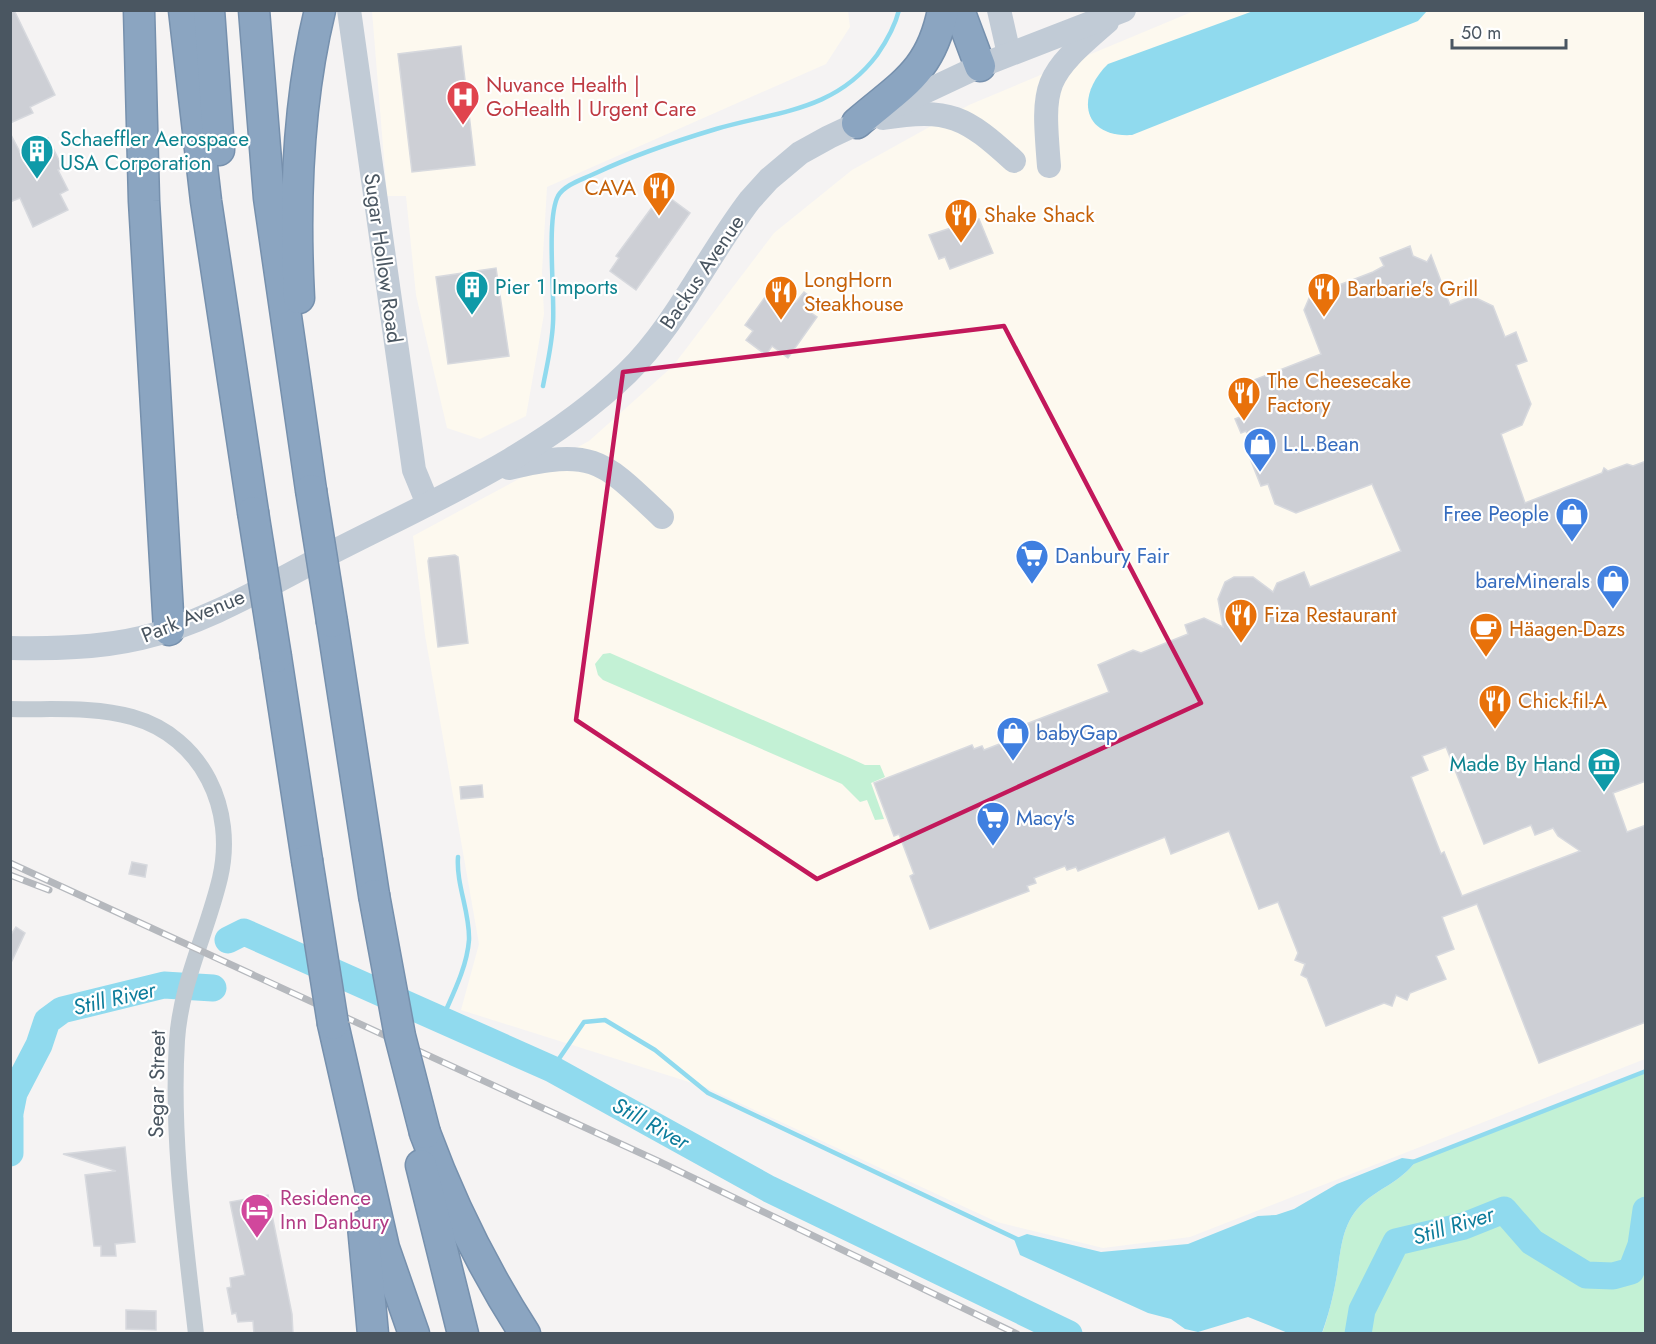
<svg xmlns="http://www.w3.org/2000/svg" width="1656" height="1344" viewBox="0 0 1656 1344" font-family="Jost,sans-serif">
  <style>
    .commercial { fill: #fdf9ef }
    .green { fill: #c3f1d5 }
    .water { fill: #90daee }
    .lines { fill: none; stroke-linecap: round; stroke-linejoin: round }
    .stream { stroke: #90daee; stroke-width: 4.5 }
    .river { stroke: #90daee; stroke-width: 27 }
    .building { fill: #cdcfd5; stroke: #d7d9de; stroke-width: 1.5; fill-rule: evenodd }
    .highway-casing { stroke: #7690ad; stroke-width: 33 }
    .street { stroke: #c1cad2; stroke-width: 16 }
    .secondary { stroke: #c1cbd6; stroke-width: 24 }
    .highway { stroke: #8ba5c1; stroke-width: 30 }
    .rail-casing { stroke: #b5b8bd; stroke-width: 7 }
    .rail { stroke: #fff; stroke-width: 4.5; stroke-dasharray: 14; stroke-linecap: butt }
    .highway-bridge-casing { stroke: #7690ad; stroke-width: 33; stroke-linecap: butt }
    .highway-bridge { stroke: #8ba5c1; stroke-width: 30 }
    .marked { fill: none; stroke: #c2185b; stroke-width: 4.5; stroke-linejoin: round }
    .labels { text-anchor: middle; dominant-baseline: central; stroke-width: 4.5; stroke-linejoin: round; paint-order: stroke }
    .health-label { font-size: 21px; fill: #be3a42; stroke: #fff; text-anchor: start }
    .culture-label { font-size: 21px; fill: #0d838f; stroke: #fff; text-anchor: start }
    .food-label { font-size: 21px; fill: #c56008; stroke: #fff; text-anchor: start }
    .street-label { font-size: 21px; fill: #4a5661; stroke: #fff }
    .shop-label { font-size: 21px; fill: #366cbe; stroke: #fff; text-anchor: start }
    .hotel-label { font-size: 21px; fill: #b23c85; stroke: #fff; text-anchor: start }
    .water-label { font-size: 22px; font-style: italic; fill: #0c7c9b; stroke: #fff }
  </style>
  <rect width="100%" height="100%" fill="#f5f3f3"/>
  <g class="commercial">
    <polygon points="848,10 850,27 826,64 547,187 542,272 544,314 526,416 480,439 447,428 416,295 406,196 387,196 372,11"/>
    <polygon points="1194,11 1645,11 1645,1059 1190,1237 1103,1248 997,1222 705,1087 461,1010 479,944 425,635 413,536 589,441 673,366 774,233 852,170 969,105"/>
  </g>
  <g class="green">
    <polygon points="610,653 852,759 865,765 880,765 885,777 871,783 884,819 875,820 867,800 860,802 842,784 603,680 598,675 595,664 603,654"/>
    <path d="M1645,1071V1333L1322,1334C1328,1317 1333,1297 1336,1280C1341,1254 1340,1227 1360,1206C1378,1188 1400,1183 1417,1160Z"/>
  </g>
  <g class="water">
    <path d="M1256,10L1427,11L1418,21L1132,135C1081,138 1076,95 1108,64Z"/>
    <path d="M1402,1158L1417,1160C1400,1183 1378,1188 1360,1206C1340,1227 1341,1254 1336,1280C1333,1297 1328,1317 1322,1333H1288L1248,1317L1198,1332L1185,1329L1171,1319L1148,1313L1020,1255L1014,1239L1027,1234L1101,1252L1188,1244L1258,1216L1276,1215L1294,1209L1337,1184Z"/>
  </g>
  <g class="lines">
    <g class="stream">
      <path d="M543,386C547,365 552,345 553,323C555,294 546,219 558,196C565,184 584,179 596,173C634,155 676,141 716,129C778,111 835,111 877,55C886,42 895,26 899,10"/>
      <path d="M442,1019C453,994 467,967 469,940C470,912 456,885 458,857"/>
      <polyline points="552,1069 584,1022 605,1020 655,1050 708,1093 1019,1240"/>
      <polyline points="1413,1162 1646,1071"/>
    </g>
    <g class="river">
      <polyline points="228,940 244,932 552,1069 769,1189 1069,1334"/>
      <polyline points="10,1113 14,1093 39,1045 47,1021 62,1010 164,985 213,988"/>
      <polyline points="10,1118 10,1153"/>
      <polyline points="1358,1334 1362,1310 1396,1242 1464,1226 1504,1210 1532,1242 1586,1275 1613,1276 1631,1271 1641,1245 1646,1210"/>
    </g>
  </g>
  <g class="building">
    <polygon points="10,10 14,10 55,95 30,107 33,113 10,123"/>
    <polygon points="461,46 475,165 412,172 398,54"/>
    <polygon points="10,133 20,152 48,138 63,168 58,170 68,190 60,194 68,210 33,227 20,198 10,202"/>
    <polygon points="670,198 690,213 636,290 610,271 619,258 616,256 653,206 655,208 660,201 666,204"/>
    <polygon points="979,219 993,253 950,269 945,257 939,259 929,235"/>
    <path d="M1410,246L1413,256L1427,262L1431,255L1450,305L1472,296L1493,306L1505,337L1516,332L1527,361L1516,365L1531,404L1522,425L1501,434L1525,503L1602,473L1604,468L1608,471L1627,464L1633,466L1646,461V781L1613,793L1627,832L1646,825V1022L1539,1063L1477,904L1442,917L1454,949L1436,956L1446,979L1410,993L1407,1000L1396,995L1392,1006L1384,1003L1326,1026L1307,978L1301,975L1305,964L1295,960L1298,953L1278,902L1259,909L1229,831L1171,854L1165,837L1078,871L1076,867L1067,870L1065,866L1034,878L1036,883L1027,886L1029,891L930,929L910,876L914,874L899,834L894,836L874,783L972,745L974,749L982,746L984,750L1015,738L1014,734L1023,730L1021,726L1109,692L1098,665L1133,650L1141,653L1188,634L1185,625L1204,618L1223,627L1218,599L1225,582L1234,577H1253L1273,592L1277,583L1304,572L1310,587L1401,551L1372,484L1296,513L1275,504L1268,484L1261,486L1249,456L1255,454L1246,431L1241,433L1235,419L1240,417L1236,405L1246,383L1321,354L1304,310L1310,296L1373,272L1384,266L1380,258ZM1446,747L1484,844L1531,825L1535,835L1553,828L1558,836L1580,851L1462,896L1444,852L1441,854L1411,777L1428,770L1422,756Z"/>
    <polygon points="496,268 509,356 448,364 436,277"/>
    <polygon points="773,286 796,302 804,292 817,302 810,312 817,317 788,358 772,346 766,355 746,340 753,331 745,325"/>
    <polygon points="455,555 458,557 468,643 438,647 428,561 429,558"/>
    <polygon points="482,785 483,797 461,799 460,787"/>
    <polygon points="132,862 147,865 145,877 129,874"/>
    <polygon points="16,927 25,933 10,965 10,936"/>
    <polygon points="125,1147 135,1242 115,1244 116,1256 101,1256 101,1246 94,1246 85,1175 116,1171 63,1154"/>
    <polygon points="268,1195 292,1314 293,1334 254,1334 253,1321 238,1322 236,1313 232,1314 227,1288 231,1287 230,1278 245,1275 230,1202"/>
    <polygon points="126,1310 156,1311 156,1330 126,1329"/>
  </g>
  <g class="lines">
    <g class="highway-casing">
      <g id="highway">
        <polyline points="139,10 144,201 169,630"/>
        <polyline points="184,10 206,201 253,512"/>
        <polyline points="209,10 219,150"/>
        <polyline points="254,10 269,198 311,490"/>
        <polyline points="959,10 980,66"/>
        <path d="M857,123C901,85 931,72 943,10"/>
        <path d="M299,298C294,202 297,105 320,10"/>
        <polyline points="332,622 374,895"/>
        <polyline points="276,657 307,860"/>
        <polyline points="333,1024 384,1248 414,1334"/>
        <path d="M425,1133C451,1204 484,1270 525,1334"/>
        <polyline points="421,1165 463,1334"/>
        <polyline points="363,1226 373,1334"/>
      </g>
    </g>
    <path class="street" d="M10,709C50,710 94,706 132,717C203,737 236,810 220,878C207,933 181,982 177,1040C171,1137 185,1237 196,1334"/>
    <g class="secondary">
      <polyline points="349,10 414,470 428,504"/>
      <polyline points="999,10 1009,54"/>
      <path d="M883,118C949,107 966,117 1014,161"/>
      <path d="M1049,166C1042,82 1043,77 1107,22"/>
      <path d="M509,468C594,448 602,460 662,517"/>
      <path d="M10,648C54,649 98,648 141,638C206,623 268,585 327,555C430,502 542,455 627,373C677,324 707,256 750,200L769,179L800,153L829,137L980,66L1124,10"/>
    </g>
    <use href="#highway" class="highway"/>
    <g class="rail-casing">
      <g id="rail">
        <polyline points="10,863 660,1162 1017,1334"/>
        <polyline points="10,875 49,890"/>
      </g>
    </g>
    <use href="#rail" class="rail"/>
    <g class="highway-bridge-casing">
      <g id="highway-bridge">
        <polyline points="311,490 332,622"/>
        <polyline points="253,512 276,657"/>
        <polyline points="307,860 333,1024"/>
        <polyline points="374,895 400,1036 425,1133"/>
      </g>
    </g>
    <use href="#highway-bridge" class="highway-bridge"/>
  </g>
  <path class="marked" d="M1004,326L1201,703L817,879L576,720L623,372Z"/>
  <defs>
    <g id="hospital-pin" transform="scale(1.725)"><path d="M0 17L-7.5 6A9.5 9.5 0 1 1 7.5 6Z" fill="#e0444e" stroke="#fff"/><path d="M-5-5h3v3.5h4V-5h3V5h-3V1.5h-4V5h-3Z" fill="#fff"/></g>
    <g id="building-pin" transform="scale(1.725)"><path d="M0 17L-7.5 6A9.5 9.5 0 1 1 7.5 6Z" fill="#0f9aa8" stroke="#fff"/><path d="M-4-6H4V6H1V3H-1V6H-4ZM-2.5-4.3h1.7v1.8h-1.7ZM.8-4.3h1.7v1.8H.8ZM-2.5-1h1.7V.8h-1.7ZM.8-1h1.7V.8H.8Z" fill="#fff"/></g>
    <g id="restaurant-pin" transform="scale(1.725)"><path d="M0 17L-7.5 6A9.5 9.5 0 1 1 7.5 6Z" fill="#e8710a" stroke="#fff"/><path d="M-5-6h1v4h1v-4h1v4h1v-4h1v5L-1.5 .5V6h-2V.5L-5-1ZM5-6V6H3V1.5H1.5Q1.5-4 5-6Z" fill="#fff"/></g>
    <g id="shop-pin" transform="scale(1.725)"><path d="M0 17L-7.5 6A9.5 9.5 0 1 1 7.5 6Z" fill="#3f7fe0" stroke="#fff"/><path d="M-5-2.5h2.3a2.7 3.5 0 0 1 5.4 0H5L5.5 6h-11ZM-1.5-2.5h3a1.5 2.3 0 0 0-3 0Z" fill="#fff"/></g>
    <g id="supermarket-pin" transform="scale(1.725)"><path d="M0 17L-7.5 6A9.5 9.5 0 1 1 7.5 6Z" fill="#3f7fe0" stroke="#fff"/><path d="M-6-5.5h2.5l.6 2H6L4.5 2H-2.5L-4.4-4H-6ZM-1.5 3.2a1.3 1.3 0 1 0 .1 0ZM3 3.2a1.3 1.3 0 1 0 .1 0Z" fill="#fff"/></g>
    <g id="cafe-pin" transform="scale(1.725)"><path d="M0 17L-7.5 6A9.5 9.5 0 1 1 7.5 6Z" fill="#e8710a" stroke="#fff"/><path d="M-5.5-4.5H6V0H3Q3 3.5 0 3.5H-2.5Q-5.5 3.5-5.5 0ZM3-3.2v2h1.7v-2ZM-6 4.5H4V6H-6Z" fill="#fff"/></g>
    <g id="museum-pin" transform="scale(1.725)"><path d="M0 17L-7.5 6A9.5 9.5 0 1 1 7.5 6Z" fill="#0f9aa8" stroke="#fff"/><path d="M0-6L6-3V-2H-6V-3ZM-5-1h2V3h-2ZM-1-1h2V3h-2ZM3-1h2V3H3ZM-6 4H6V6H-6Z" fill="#fff"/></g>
    <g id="hotel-pin" transform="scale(1.725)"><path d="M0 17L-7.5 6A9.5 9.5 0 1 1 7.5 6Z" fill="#d1479c" stroke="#fff"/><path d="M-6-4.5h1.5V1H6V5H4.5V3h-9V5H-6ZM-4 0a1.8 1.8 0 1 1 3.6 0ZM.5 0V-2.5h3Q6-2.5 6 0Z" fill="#fff"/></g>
  </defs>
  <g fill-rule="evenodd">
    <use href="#hospital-pin" x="463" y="97"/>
    <use href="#building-pin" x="37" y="151"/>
    <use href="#restaurant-pin" x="659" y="188"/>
    <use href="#restaurant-pin" x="961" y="215"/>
    <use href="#building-pin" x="472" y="287"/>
    <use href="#restaurant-pin" x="1324" y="289"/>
    <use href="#restaurant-pin" x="781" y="292"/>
    <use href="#restaurant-pin" x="1244" y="393"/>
    <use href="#shop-pin" x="1260" y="444"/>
    <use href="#shop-pin" x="1572" y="514"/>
    <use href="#supermarket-pin" x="1032" y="556"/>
    <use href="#shop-pin" x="1613" y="581"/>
    <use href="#restaurant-pin" x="1241" y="615"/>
    <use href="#cafe-pin" x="1486" y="629"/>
    <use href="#restaurant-pin" x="1495" y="701"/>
    <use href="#shop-pin" x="1013" y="733"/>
    <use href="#museum-pin" x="1604" y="764"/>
    <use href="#supermarket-pin" x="993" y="818"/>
    <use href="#hotel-pin" x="257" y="1210"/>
  </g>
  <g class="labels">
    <g class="health-label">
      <text x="486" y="85">Nuvance Health |<tspan x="486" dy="24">GoHealth | Urgent Care</tspan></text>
    </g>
    <g class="culture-label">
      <text x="60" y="139">Schaeffler Aerospace<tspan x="60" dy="24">USA Corporation</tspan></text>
      <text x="495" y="287">Pier 1 Imports</text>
      <text x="1581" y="764" text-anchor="end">Made By Hand</text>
    </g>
    <g class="food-label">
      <text x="636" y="188" text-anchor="end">CAVA</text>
      <text x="984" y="215">Shake Shack</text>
      <text x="804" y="280">LongHorn<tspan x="804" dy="24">Steakhouse</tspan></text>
      <text x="1347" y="289">Barbarie's Grill</text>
      <text x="1267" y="381">The Cheesecake<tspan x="1267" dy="24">Factory</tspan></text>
      <text x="1264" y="615">Fiza Restaurant</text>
      <text x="1509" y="629">Häagen-Dazs</text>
      <text x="1518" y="701">Chick-fil-A</text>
    </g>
    <g class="street-label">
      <text transform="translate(383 258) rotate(82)">Sugar Hollow Road</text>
      <text transform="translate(702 272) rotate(-56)">Backus Avenue</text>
      <text transform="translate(193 616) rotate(-22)">Park Avenue</text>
      <text transform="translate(157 1084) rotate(-89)">Segar Street</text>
    </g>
    <g class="shop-label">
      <text x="1283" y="444">L.L.Bean</text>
      <text x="1549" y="514" text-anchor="end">Free People</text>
      <text x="1055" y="556">Danbury Fair</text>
      <text x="1590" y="581" text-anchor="end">bareMinerals</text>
      <text x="1036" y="733">babyGap</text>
      <text x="1016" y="818">Macy's</text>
    </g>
    <g class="hotel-label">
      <text x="280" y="1198">Residence<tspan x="280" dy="24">Inn Danbury</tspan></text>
    </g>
    <g class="water-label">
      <text transform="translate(114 998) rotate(-13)">Still River</text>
      <text transform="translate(651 1123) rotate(29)">Still River</text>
      <text transform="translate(1453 1225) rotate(-17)">Still River</text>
    </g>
  </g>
  <rect width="1656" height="1344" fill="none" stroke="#4a5661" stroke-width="24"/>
  <path d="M1452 39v9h114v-9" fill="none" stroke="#4a5661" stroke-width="3"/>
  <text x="1461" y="39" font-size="18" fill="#4a5661" stroke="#ffffff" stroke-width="4.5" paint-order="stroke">50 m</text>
</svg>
